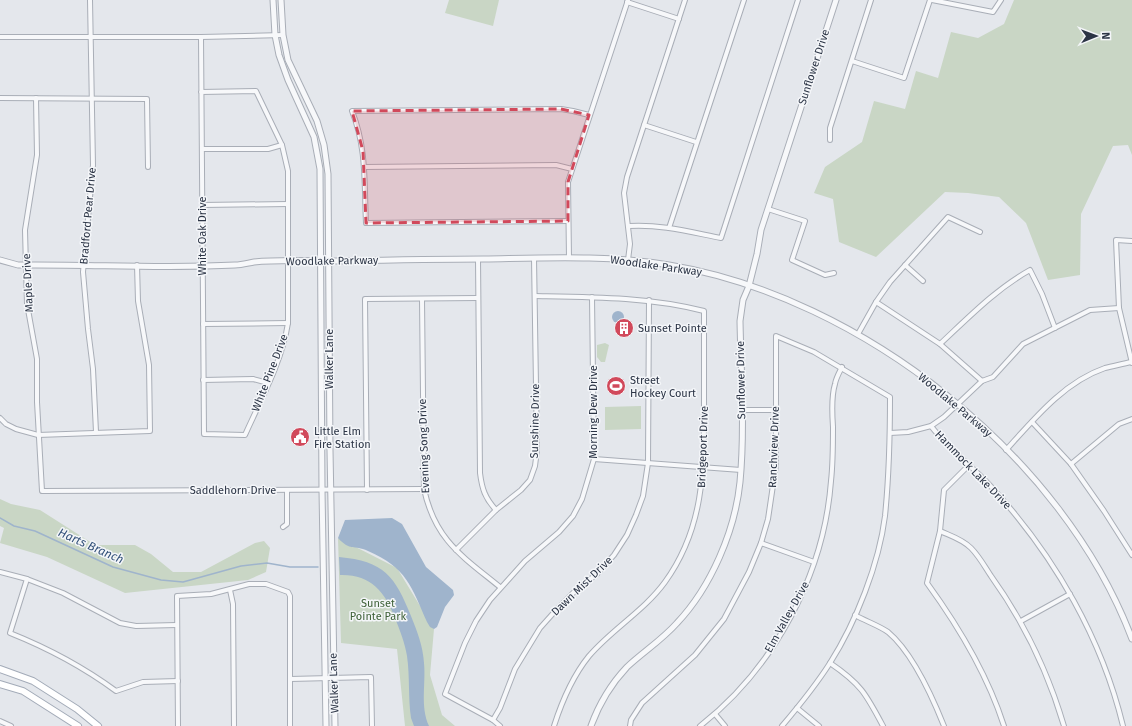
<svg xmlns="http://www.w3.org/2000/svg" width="1132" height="726" viewBox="0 0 1132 726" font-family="'Fira Sans',sans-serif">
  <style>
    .green { fill: #c9d6c5 }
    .water { fill: #9fb4cc }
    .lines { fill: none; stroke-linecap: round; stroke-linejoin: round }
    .stream { stroke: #9fb4cc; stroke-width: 1.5 }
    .minor-casing { stroke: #a9aeb7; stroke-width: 6 }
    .tertiary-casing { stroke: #a9aeb7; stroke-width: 7 }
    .primary-casing { stroke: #a3abb8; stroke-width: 8 }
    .minor { stroke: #f7f8fa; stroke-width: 4 }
    .tertiary { stroke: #f7f8fa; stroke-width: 5 }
    .primary { stroke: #fff; stroke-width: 6 }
    .marked { fill: #d1495b; fill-opacity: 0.2; stroke: #d1495b; stroke-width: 3; stroke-dasharray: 8 5; stroke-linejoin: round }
    .labels { text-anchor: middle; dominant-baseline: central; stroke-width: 3; stroke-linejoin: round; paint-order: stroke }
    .street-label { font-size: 11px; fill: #2b3445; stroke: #f4f6f9 }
    .poi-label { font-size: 11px; fill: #2b3445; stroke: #f4f6f9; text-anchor: start }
    .park-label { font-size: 11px; fill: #3f6138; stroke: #f4f6f9 }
    .water-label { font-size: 12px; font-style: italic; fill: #34527a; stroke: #f4f6f9 }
  </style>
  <rect width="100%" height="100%" fill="#e4e7ec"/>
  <g class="green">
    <polygon points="449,0 499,0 493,26 445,13"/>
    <polygon points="1014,0 1132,0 1132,155 1128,145 1113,146 1081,214 1080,275 1048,280 1026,223 999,197 968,193 945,192 876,257 839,242 833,199 814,193 825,167 862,142 874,101 905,109 916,71 938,78 951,32 978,38 1004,24"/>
    <polygon points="605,343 609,345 605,362 601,362 597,357 597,345"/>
    <polygon points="619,377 625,388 613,396 606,385"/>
    <polygon points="641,406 641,429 605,430 605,407"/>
    <polygon points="0,499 11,504 40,510 95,545 135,545 151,554 173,572 201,572 255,543 264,541 270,548 266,572 248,580 125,593 47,557 0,543 4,528 0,526"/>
    <polygon points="338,538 397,568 434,629 430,675 442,715 455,726 405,726 397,649 341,643"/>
  </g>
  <g class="water">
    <circle cx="618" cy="317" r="6"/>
    <path d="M392,518L402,524L426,567L453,590L454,595L445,607L437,627L434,629L430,627L427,622C411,586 407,568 368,551C353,544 351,552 338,538L345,520Z"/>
    <path d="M339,557C384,561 395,576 411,616C417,631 423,646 424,663C426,684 420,706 429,726H414L411,718C408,697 410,677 407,656C405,643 400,631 395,618C385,591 370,574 340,575Z"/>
  </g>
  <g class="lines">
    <polyline class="stream" points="0,518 14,526 35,531 113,567 161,580 183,582 241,566 267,563 290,567 318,567"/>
    <g class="minor-casing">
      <g id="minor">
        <polyline points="90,0 93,165 83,272 88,329 93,369 96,432"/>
        <polyline points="932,0 993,12 1001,0"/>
        <polyline points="627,2 679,19"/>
        <polyline points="0,37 201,37 283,35"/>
        <path d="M201,37L204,434L245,435C261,399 282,362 288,323V171L282,145L256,91L201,92"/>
        <polyline points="852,61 904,78 930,0"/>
        <polyline points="0,98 147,99 148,167"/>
        <polyline points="36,98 37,155 25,230 27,304 37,359 37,402 42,491 424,489"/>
        <polyline points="644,125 696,142"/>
        <polyline points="830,140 830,128 871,0"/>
        <polyline points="202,149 268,149 282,145"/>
        <polyline points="364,167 556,165 572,169"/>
        <polyline points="202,205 288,204"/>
        <polyline points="768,209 805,221 792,260 825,275 834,273"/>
        <path d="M568,221L366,223C364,183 367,149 352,111L561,109L573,111L589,115"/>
        <path d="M629,226C660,224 690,232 721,238L798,0"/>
        <polyline points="669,228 744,0"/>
        <polyline points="569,258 568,182 628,0"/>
        <path d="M478,259L480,473C482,489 485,498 496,510"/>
        <polyline points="628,260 630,244 624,193 627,177 685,0"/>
        <polyline points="905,265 923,281"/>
        <path d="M535,296C592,297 649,297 704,311C704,344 704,376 704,408C704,471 704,528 665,582C644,611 612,629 589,656C572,677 562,701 554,726"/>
        <path d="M422,299L424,489C435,540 462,556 500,587"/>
        <polyline points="876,302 940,344 982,381"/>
        <polyline points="203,324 288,323"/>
        <polyline points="858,334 876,302 890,282 948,217 980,232"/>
        <path d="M940,344C969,317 996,289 1030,270L1042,294L1055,328"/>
        <polyline points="1132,363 1119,308 1116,240 1132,241"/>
        <polyline points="203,380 253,379 268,383"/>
        <polyline points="741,410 776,410"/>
        <polyline points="0,418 6,424 16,429 38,435 150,431 149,365 138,301 137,265"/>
        <polyline points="1032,422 1071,464 1104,511 1132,555"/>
        <path d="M931,426C949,450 975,468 995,491C1055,557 1102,639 1123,726"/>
        <polyline points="890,433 908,432 931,426 944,417 982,381 993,377 1023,344 1090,310 1119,308"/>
        <path d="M1006,450C1034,419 1064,382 1105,368C1113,366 1123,364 1131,362"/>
        <polyline points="594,459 741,470"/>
        <polyline points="1071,464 1119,424 1132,419"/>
        <path d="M969,465L944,490L940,531L927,583C959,627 987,673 1004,726"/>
        <polyline points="367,490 365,299 478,298"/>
        <polyline points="283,527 287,524 287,490"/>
        <path d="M940,531C951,536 962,539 971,548C979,556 985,567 991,576C1024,622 1048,672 1064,726"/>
        <polyline points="761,543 814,562"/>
        <polyline points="456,550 496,510 521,490 530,480 535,466 537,450 534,258"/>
        <polyline points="0,572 27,579 63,593 120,623 136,626 177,625"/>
        <path d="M27,579L10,633C50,649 82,666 116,691L143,682L178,681"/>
        <polyline points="230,590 233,604 234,726"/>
        <path d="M855,615C865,621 878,625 888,632C913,653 932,696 944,726"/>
        <polyline points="1021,621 1070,594"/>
        <path d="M830,663C861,684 866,694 883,726"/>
        <polyline points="290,679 371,677 372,726"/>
        <polyline points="797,708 819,726"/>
        <polyline points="715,714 725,726"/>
        <polyline points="493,720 500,708 515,669 540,628 557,609 577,589 597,574 614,555 627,535 636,515 643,496 648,463 649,300"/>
        <polyline points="0,721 11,726"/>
        <polyline points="178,726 177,596 211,594 249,584 266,584 288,592 290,596 290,726"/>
        <polyline points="500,726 493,720 445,694 465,643 476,621 490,600 525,561 559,532 573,516 582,499 594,459 592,297"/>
        <path d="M630,726L631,720L642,703L695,655L724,619L749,572L761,543L768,519L776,465V336L814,352L890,397C890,437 889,476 885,516C879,564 856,622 830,663C816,685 799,706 782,726"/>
        <path d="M700,726C774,668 824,575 831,481C833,463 833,445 833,427C832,413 831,397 835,384C836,378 839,373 842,367"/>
      </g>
    </g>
    <g class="tertiary-casing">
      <g id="tertiary">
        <polyline points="273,0 275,35 279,55 288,80 314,137 320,169 322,490 326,726"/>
        <polyline points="281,0 283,35 288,60 317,121 324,145 328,174 330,450 335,726"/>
        <path d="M0,260L18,265C91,264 163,269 235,265C242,265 248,263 254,262C281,259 310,261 337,261C386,260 435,259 484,259C546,258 608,255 669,265C862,297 1063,456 1132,639"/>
        <path d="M591,726C599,704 611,684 627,667C643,652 662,640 677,623C711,587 735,531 740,482C745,429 741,374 740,321L743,300L749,286L757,254L761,230L836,0"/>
      </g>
    </g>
    <g class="primary-casing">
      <g id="primary">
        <polyline points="0,669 33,681 77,709 98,726"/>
        <polyline points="0,684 23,691 78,726"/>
      </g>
    </g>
    <use href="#minor" class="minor"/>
    <use href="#tertiary" class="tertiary"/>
    <use href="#primary" class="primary"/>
  </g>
  <path class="marked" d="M561,109L589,115L568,182V221L366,223L363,151L352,111Z"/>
  <defs>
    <g id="building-disc" transform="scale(1)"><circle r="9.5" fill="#d1495b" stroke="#f4f6f9"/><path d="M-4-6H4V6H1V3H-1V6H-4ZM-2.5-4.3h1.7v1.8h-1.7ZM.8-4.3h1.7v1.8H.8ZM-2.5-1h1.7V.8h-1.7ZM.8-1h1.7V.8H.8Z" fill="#fff"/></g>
    <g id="stadium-disc" transform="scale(1)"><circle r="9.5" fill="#d1495b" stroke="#f4f6f9"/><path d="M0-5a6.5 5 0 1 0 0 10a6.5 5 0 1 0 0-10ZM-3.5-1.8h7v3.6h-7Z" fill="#fff"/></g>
    <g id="civic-disc" transform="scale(1)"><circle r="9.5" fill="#d1495b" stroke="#f4f6f9"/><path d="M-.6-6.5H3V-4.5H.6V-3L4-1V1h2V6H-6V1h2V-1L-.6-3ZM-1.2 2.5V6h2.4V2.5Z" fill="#fff"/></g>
  </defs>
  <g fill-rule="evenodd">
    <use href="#building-disc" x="624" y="328"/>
    <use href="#stadium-disc" x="616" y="386"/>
    <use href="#civic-disc" x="300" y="437"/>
  </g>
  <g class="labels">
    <g class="street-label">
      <text transform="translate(814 67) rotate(-72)">Sunflower Drive</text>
      <text transform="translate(88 216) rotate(-85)">Bradford Pear Drive</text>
      <text transform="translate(202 236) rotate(-90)">White Oak Drive</text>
      <text transform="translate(332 261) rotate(-1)">Woodlake Parkway</text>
      <text transform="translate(656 266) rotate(8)">Woodlake Parkway</text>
      <text transform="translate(28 283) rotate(-93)">Maple Drive</text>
      <text transform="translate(329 359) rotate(-90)">Walker Lane</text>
      <text transform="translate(270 373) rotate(-69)">White Pine Drive</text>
      <text transform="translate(741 380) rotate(-91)">Sunflower Drive</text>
      <text transform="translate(955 405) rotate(40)">Woodlake Parkway</text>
      <text transform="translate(593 412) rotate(-90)">Morning Dew Drive</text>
      <text transform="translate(535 421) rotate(-89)">Sunshine Drive</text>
      <text transform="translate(424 446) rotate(-92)">Evening Song Drive</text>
      <text transform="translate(703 447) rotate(-88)">Bridgeport Drive</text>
      <text transform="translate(774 447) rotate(-88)">Ranchview Drive</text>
      <text transform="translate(973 470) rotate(46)">Hammock Lake Drive</text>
      <text x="233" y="490">Saddlehorn Drive</text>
      <text transform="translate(582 586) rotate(-44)">Dawn Mist Drive</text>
      <text transform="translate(787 617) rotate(-61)">Elm Valley Drive</text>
      <text transform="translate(334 683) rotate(-92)">Walker Lane</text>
    </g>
    <g class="poi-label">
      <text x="638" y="328">Sunset Pointe</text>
      <text x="630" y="380">Street<tspan x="630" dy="13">Hockey Court</tspan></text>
      <text x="314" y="431">Little Elm<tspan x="314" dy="13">Fire Station</tspan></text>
    </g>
    <g class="park-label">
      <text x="378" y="603">Sunset<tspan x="378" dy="13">Pointe Park</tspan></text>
    </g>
    <g class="water-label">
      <text transform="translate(91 546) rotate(24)">Harts Branch</text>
    </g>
  </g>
  <g transform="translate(1096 36) rotate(89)" stroke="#f4f6f9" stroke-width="3" paint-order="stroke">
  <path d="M0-3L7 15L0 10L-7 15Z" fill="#2b3445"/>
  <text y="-6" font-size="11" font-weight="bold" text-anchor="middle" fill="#2b3445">N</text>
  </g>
</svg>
